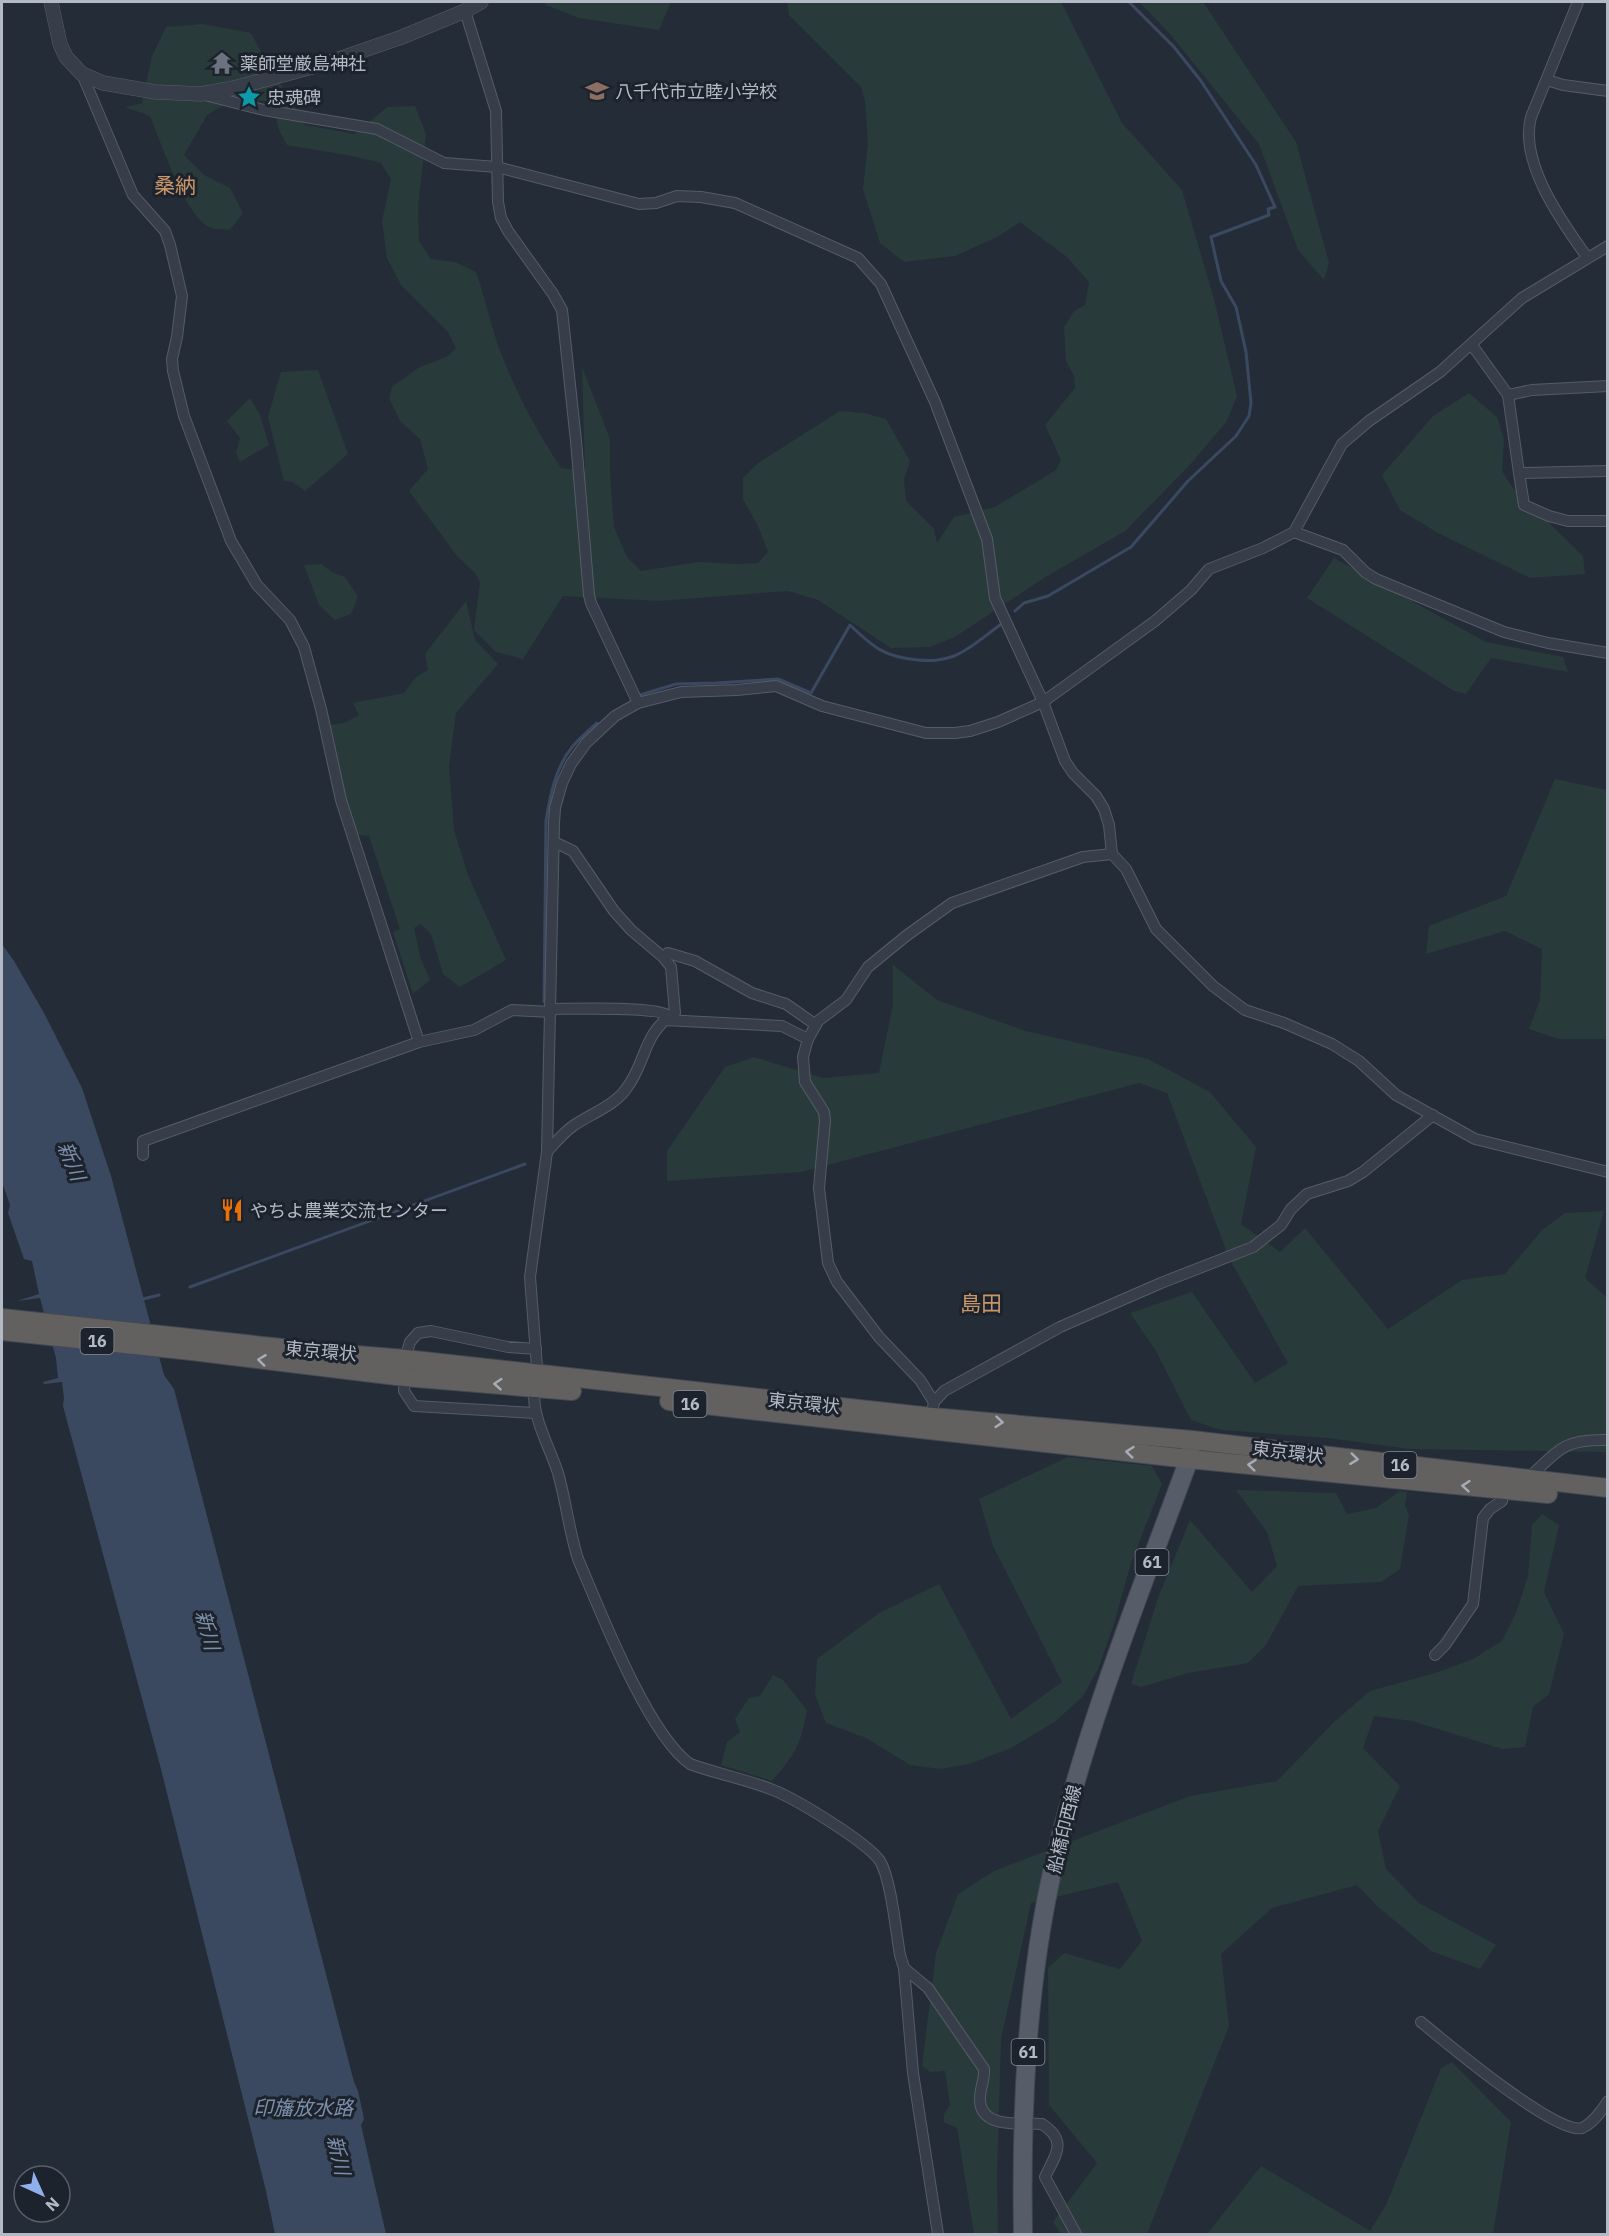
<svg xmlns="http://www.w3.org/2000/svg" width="1609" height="2236" viewBox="0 0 1609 2236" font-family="'IBM Plex Sans','Noto Sans JP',sans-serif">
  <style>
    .green { fill: #293a3b }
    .water { fill: #3b4960 }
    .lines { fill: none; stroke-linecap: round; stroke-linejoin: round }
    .stream { stroke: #3b4960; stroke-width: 3 }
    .minor-casing { stroke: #565c67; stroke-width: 12 }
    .tertiary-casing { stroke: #565c67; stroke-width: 15 }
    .primary-casing { stroke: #414752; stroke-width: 20 }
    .trunk-casing { stroke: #434953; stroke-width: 20 }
    .minor { stroke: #383e49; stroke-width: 10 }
    .tertiary { stroke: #383e49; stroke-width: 14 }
    .primary { stroke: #565d69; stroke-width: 18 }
    .trunk { stroke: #626160; stroke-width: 18 }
    .oneway { stroke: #a7acb6 }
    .labels { text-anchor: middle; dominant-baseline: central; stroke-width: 6; stroke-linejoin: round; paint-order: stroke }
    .shield { fill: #1d232d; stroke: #868c97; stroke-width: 1.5 }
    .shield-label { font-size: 16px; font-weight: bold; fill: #b3b9c5 }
    .poi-label { font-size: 18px; fill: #b3b9c5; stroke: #1d232d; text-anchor: start }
    .street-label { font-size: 18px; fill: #b3b9c5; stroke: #1d232d }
    .water-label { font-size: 20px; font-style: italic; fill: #7d8faa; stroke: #1d232d }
    .quarter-label { font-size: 21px; fill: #c8966a; stroke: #1d232d }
  </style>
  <rect width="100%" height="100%" fill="#242c38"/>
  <g class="green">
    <polygon points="544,2 671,2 659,30 579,18 546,5"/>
    <path d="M787,2H1061L1122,123L1182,190L1214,299L1237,396L1227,421L1188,467L1125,531L1044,578L955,637L930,647L891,648L818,600L788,591L659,601L563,596L523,659L496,652L474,630L480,582L475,573L457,556L409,491L428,469L420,439L400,421L389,398L392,387L418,368L448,356L456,348L448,332L401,285L387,258L382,221L391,179L381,163L352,156L287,145L279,130L272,102L236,98L207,115L184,155L204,175L230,188L243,213L230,230C223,229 213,230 207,226C183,210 162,145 150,116L125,107L142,103L152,56L166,27L203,24L251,33C267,65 288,94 305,125L355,134L387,107L415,106L426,134L418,208L419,241L431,259L455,262L476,272C485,297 490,323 499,348C515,391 536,430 561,468L585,471L582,367L610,439V475L614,527L627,557L641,571L698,562L737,564L758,563L768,552L758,526L743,499V478L758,463L840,411L864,413L886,419L910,461L904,479L906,501L934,529L937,543L954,517L995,507L1056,470L1061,460L1045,425L1075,388L1074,376L1066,361L1064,327L1074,311L1085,305L1089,282L1067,257L1020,222L999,236L955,256L904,262L880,243L863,189L868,143L865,101L861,87L789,15Z"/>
    <polygon points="1139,2 1203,2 1296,142 1329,263 1324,280 1298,250 1259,144 1170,34"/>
    <polygon points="318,370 348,454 305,491 293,482 284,481 268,417 281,372"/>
    <polygon points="1469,393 1497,417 1504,439 1502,471 1512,487 1583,556 1585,574 1530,578 1438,533 1400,510 1382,475 1433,416"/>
    <polygon points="250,398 260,415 269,445 240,462 236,453 240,438 227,421"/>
    <polygon points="1334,558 1486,642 1563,657 1568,672 1491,658 1466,694 1454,691 1307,598"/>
    <polygon points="321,564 332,572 345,577 358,597 351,614 335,620 319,605 304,565"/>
    <polygon points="466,601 475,640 498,664 456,713 449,767 454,830 468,875 506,960 460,987 443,974 431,934 421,924 414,928 420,956 430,980 413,994 393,932 400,929 369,836 357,835 337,766 329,725 344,723 359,715 353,703 404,693 416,677 428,670 425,654"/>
    <polygon points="1555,779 1607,790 1607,1041 1605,1039 1559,1039 1529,1029 1540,1000 1542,949 1505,931 1426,954 1429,926 1506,896"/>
    <polygon points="893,965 937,1000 1026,1031 1148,1059 1210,1092 1256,1147 1241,1224 1280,1252 1305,1228 1388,1329 1462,1280 1505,1274 1542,1230 1565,1213 1604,1211 1585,1278 1605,1296 1607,1302 1607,1452 1410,1449 1328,1438 1221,1430 1191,1420 1156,1351 1130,1313 1192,1292 1255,1383 1288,1363 1229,1258 1167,1093 1139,1083 801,1172 667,1181 667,1151 725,1067 754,1057 823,1078 879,1073 893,1004"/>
    <polygon points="1068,1457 1152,1466 1162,1484 1131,1563 1113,1627 1098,1669 1083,1696 1056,1721 1011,1748 969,1764 940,1769 910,1765 866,1738 826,1723 815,1695 817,1659 879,1613 939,1584 1011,1719 1062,1682 993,1546 979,1499"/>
    <polygon points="1236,1490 1336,1493 1347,1514 1376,1508 1400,1491 1407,1492 1405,1505 1409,1515 1400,1569 1381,1582 1298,1586 1266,1645 1248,1663 1188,1673 1141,1687 1131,1684 1158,1598 1190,1520 1252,1592 1277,1566 1267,1532"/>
    <polygon points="1542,1514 1559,1525 1544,1592 1564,1634 1549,1694 1533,1707 1525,1747 1502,1749 1412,1721 1374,1716 1363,1748 1400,1786 1378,1831 1386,1869 1419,1903 1496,1945 1480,1969 1431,1951 1377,1906 1357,1885 1272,1908 1221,1954 1229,2026 1147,2234 1061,2234 1053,2222 1097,2163 1049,2105 1048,1968 1064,1953 1120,1969 1142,1941 1118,1882 1031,1903 1001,2039 997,2176 998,2234 974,2234 957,2128 944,2122 944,2114 950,2105 945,2071 930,2072 922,2066 936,1953 958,1894 994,1871 1190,1796 1277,1781 1335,1721 1370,1691 1435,1673 1473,1659 1502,1641 1516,1613 1528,1576 1532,1525"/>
    <path d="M773,1675L783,1680L807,1710C801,1745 795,1754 772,1781L721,1765L727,1742L740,1732L735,1719L749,1698L760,1696Z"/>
    <polygon points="1452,2062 1511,2122 1493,2234 1207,2234 1261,2166 1370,2231 1386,2205 1441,2068"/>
  </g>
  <polygon class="water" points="2,944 14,961 44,1013 82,1088 111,1176 164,1375 174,1389 354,2082 358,2091 364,2119 361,2125 386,2234 275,2234 266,2191 161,1769 63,1406 64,1398 62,1382 44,1384 43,1382 58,1378 56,1358 40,1298 17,1301 39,1294 32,1261 24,1259 8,1213 10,1205 2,1182"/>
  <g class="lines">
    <g class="stream">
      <polyline points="1015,611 1024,603 1048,596 1131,547 1188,481 1236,436 1249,416 1251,403 1246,352 1236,307 1221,281 1211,237 1269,215 1268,209 1275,207 1256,165 1201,81 1174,47 1129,2"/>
      <path d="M640,695L676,684L716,683L778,679L811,693L850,625C873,647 884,657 918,660C931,661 941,661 954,656C971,649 986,635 1000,625"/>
      <path d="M544,1002L546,821C550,795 556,766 573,746C580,738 589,730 597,723"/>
      <polyline points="190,1287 525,1164"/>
      <polyline points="143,1299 159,1295"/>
    </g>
    <g class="minor-casing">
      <g id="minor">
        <path d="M1578,2L1531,117C1519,162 1561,221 1587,257"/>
        <polyline points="465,11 496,111 498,202 501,218 508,231 553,294 562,310 576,441 589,595 591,603 638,703"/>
        <polyline points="82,74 133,195 165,231 170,245 182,296 177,337 172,359 173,371 184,416 231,541 257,585 290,620 304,647 321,709 341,800 419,1042"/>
        <polyline points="1547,80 1563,85 1608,91"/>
        <polyline points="201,94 264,110 377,129 444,163 497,167 639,204 656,203 677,196 701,197 735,203 858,258 881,284 935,402 987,539 995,598 1043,702 1065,761 1073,773 1096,796 1104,809 1109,825 1112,854 1126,869 1156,929 1213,986 1245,1010 1284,1023 1332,1044 1359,1061 1396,1095 1475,1139 1608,1172"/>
        <polyline points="1472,345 1508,395 1519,473 1608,471"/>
        <polyline points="1508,395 1532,390 1608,386"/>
        <polyline points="1519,473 1524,505 1549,516 1568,521 1608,521"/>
        <polyline points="1294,532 1343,550 1365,572 1376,579 1504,632 1548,643 1608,653"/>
        <polyline points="663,957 668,953 695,961 752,993 786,1004 816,1025"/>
        <path d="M551,1009C572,1009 658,1006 669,1016"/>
        <polyline points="664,1020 782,1026 808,1039"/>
        <path d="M547,1152C555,1143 563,1133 573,1126C590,1114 614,1106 626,1089C647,1062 642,1033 675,1013L671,967L663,957L631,930L614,911L573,851L554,842"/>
        <polyline points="143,1155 143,1141 419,1042 474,1030 512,1010 551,1012"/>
        <polyline points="405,1359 410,1342 418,1333 431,1331 508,1347 536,1349"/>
        <polyline points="537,1367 530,1277 547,1152 554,823 555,808 562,783 571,764 586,743 615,716 638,703 681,692 737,690 776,686 822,706 926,733 955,733 970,731 998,722 1043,702 1155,621 1191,590 1209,569 1263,548 1294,532 1342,444 1369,421 1440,372 1522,298 1608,246"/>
        <polyline points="405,1377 404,1391 414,1406 535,1413"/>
        <path d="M534,1397C535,1423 550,1448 558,1473C566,1501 569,1531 578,1559C600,1610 647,1733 690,1764C717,1774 746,1779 773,1790C796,1799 867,1842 880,1861C891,1879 896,1932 900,1955L904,1968L913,2073L938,2234"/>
        <polyline points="934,1402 920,1380 879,1337 837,1282 828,1263 819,1188 825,1121 824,1112 805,1082 803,1057 808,1039 818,1021 846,1000 868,967 906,936 952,903 1083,857 1112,854"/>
        <polyline points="933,1407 934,1402 944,1391 1060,1327 1161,1283 1253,1247 1281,1225 1291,1209 1307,1194 1348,1181 1363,1172 1433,1115"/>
        <path d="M1534,1473C1562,1446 1568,1439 1608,1440"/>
        <polyline points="1435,1655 1445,1645 1473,1604 1483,1518 1490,1509 1502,1501"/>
        <path d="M904,1968L928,1988L984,2069C985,2079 980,2088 980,2098C979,2129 1020,2123 1042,2124C1068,2141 1056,2154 1045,2177L1076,2234"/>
        <path d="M1421,2022C1444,2041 1557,2136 1582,2128C1592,2124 1603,2109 1608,2101"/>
      </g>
    </g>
    <g class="tertiary-casing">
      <polyline id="tertiary" points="51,2 60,44 66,57 82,74 103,83 156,92 201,94 234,88 327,63 402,37 465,11 481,2"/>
    </g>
    <g class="primary-casing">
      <path id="primary" d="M1023,2234C1021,2112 1026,1988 1053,1868C1085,1728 1140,1593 1189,1459L1191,1445"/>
    </g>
    <g class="trunk-casing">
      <g id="trunk">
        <polyline points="2,1318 320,1352 405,1359 932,1417 1192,1440 1608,1488"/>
        <polyline points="2,1331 192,1351 405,1377 572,1391"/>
        <polyline points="669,1401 1189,1459 1548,1494"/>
      </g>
    </g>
    <use href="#minor" class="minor"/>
    <use href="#tertiary" class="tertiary"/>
    <use href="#primary" class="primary"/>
    <use href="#trunk" class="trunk"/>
  </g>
  <defs><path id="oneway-chevron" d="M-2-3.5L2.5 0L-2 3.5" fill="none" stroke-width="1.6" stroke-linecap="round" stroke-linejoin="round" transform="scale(1.5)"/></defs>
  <g class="oneway">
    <use href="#oneway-chevron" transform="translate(262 1360) rotate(-173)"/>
    <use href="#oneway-chevron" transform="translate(498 1384) rotate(-176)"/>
    <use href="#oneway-chevron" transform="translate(999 1422) rotate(5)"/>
    <use href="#oneway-chevron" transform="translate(1130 1452) rotate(-174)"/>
    <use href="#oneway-chevron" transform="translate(1354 1459) rotate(7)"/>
    <use href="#oneway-chevron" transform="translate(1252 1465) rotate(-174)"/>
    <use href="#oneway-chevron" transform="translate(1466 1486) rotate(-175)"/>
  </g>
  <defs>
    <g id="temple-bare" transform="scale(1.8)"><path d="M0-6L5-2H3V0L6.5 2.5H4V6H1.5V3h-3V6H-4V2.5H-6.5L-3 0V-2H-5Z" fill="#6b7280" stroke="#1d232d" stroke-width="2.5" paint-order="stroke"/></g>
    <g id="school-bare" transform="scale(1.8)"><path d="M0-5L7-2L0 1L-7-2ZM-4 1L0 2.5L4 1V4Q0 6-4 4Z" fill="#8d6e63" stroke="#1d232d" stroke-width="2.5" paint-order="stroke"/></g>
    <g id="sight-bare" transform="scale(1.8)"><path d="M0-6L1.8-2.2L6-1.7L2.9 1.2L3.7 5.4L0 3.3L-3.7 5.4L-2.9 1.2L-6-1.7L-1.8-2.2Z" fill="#0f9aa8" stroke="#1d232d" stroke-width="2.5" paint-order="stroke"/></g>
    <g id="restaurant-bare" transform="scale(1.8)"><path d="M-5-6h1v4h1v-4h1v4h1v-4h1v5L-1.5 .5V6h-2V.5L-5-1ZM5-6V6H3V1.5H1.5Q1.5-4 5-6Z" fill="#e8710a" stroke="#1d232d" stroke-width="2.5" paint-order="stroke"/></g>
  </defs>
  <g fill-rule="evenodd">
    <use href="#temple-bare" x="222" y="63"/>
    <use href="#school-bare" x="597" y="91"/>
    <use href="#sight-bare" x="249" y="97"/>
    <use href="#restaurant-bare" x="232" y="1210"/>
  </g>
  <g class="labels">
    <g class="shield">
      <rect x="80.5" y="1328" width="33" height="26" rx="4.5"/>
      <rect x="673.5" y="1391" width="33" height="26" rx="4.5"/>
      <rect x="1383.5" y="1452" width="33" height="26" rx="4.5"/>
      <rect x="1135.5" y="1549" width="33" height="26" rx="4.5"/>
      <rect x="1011.5" y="2039" width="33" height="26" rx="4.5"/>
    </g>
    <g class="shield-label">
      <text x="97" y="1341">16</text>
      <text x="690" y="1404">16</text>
      <text x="1400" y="1465">16</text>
      <text x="1152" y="1562">61</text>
      <text x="1028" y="2052">61</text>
    </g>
    <g class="poi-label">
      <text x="240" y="63">薬師堂厳島神社</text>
      <text x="615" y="91">八千代市立睦小学校</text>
      <text x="267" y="97">忠魂碑</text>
      <text x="250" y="1210">やちよ農業交流センター</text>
    </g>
    <g class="street-label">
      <text transform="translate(321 1351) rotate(5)">東京環状</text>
      <text transform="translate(804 1403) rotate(6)">東京環状</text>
      <text transform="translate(1288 1452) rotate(7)">東京環状</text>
      <text transform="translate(1064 1829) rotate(-76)">船橋印西線</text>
    </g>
    <g class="water-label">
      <text transform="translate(72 1161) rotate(68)">新川</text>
      <text transform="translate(208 1630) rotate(75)">新川</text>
      <text x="303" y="2107">印旛放水路</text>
      <text transform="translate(339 2155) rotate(77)">新川</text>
    </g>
    <g class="quarter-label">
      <text x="175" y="185">桑納</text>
      <text x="981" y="1303">島田</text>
    </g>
  </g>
  <rect width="1609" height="2236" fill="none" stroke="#b3b9c5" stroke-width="6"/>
  <g transform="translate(42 2194) rotate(135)"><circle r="28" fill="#1d232d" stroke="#595f6a" stroke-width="1.5"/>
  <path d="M0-4.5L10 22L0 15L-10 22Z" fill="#90b0ec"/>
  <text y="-9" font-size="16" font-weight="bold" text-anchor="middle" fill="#b3b9c5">N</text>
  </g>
</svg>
